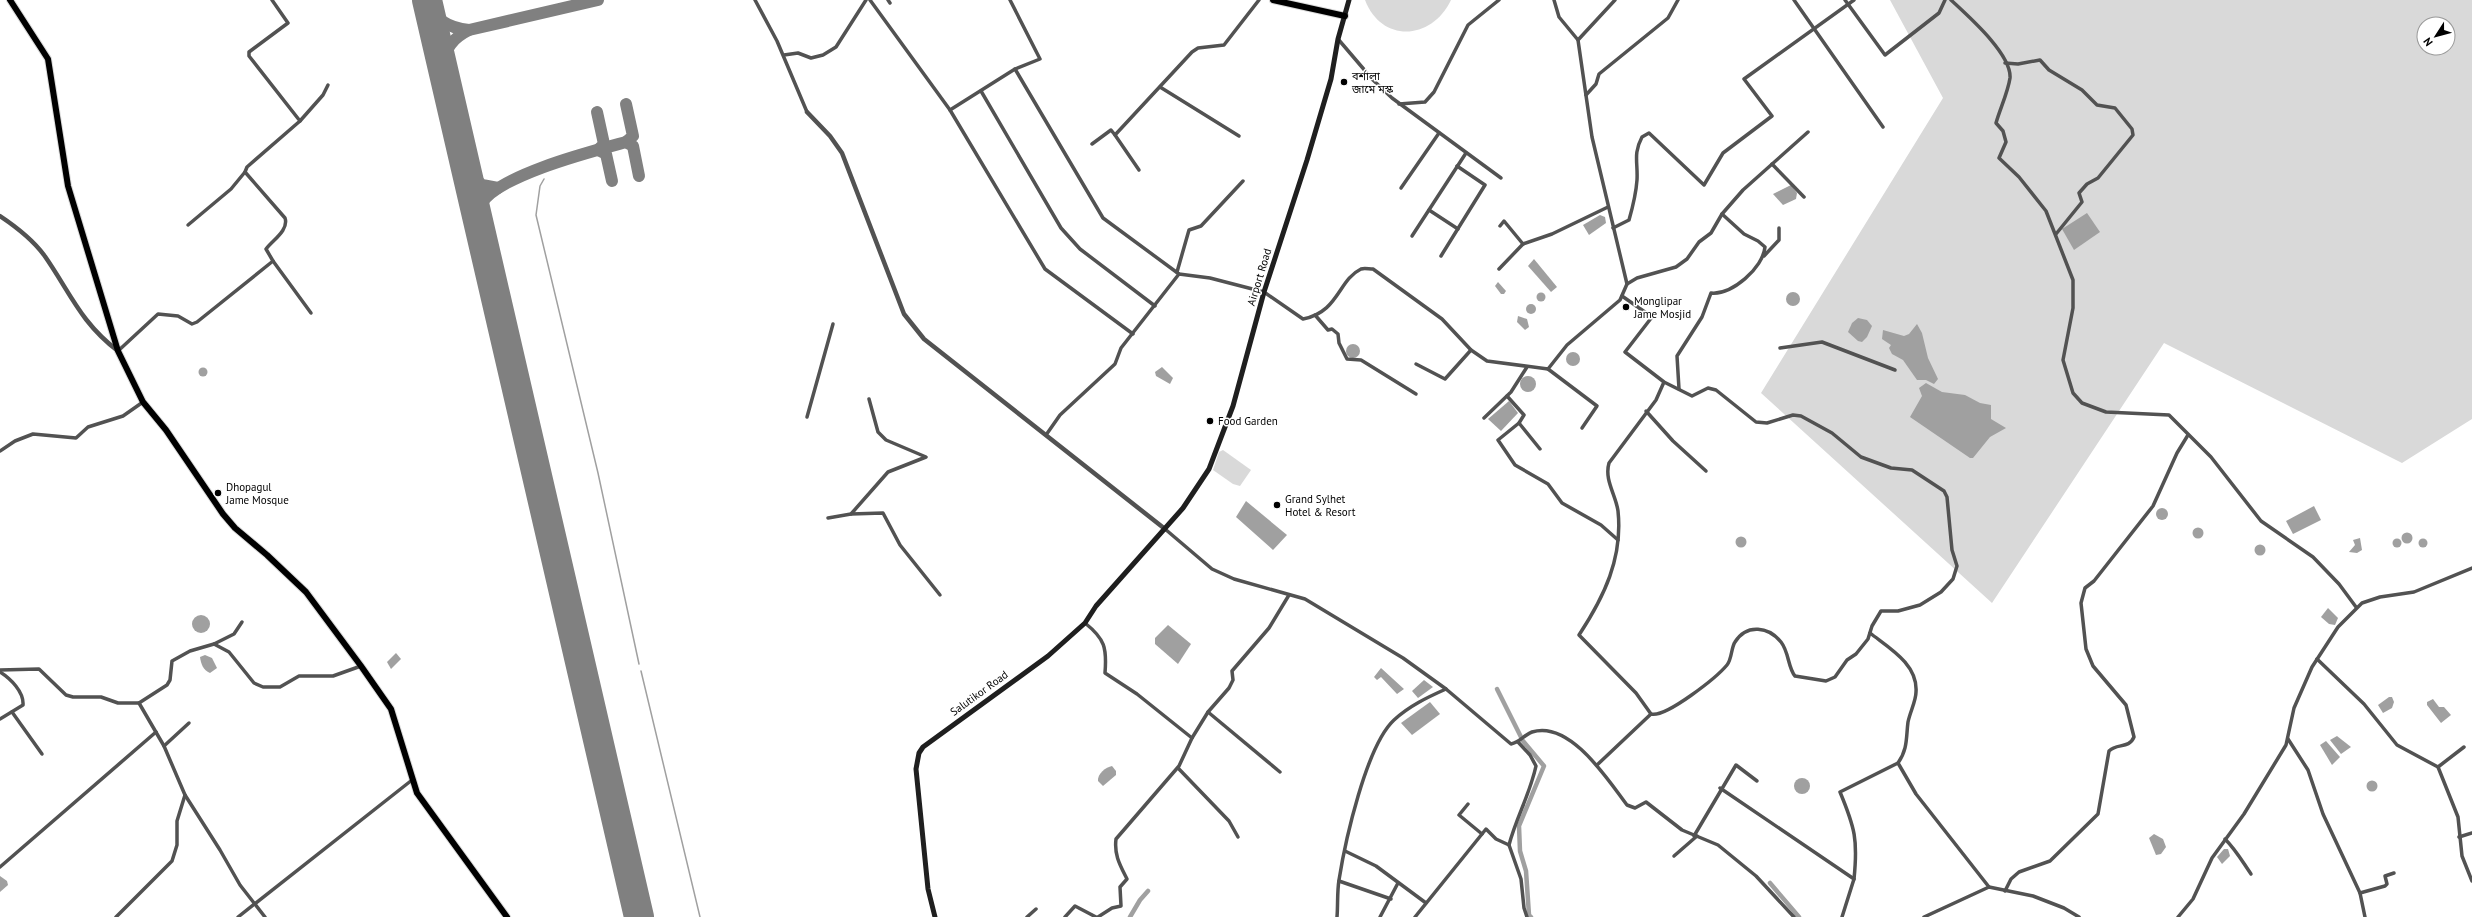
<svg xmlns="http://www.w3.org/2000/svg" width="2472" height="917" viewBox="0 0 2472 917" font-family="'PT Sans','Noto Sans Bengali',sans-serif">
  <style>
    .green { fill: #d9d9d9; fill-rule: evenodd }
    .water { fill: #a0a0a0 }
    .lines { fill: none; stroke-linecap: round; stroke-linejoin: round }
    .stream { stroke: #a0a0a0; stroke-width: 1.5 }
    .canal { stroke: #a0a0a0; stroke-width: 4.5 }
    .taxiway { stroke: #808080; stroke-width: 12 }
    .runway { stroke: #808080; stroke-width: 30 }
    .trunk-casing { stroke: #dbdbdb; stroke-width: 8 }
    .minor { stroke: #525252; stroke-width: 3.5 }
    .tertiary { stroke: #525252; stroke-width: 4.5 }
    .secondary { stroke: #1f1f1f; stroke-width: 5 }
    .trunk { stroke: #000; stroke-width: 6 }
    .poi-dot { fill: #000; stroke: #fff; stroke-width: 1.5 }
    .labels { text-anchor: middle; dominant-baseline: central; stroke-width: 3; stroke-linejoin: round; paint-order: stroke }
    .poi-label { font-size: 11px; fill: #000; stroke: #fff; text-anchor: start }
    .street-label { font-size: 11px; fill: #000; stroke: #fff }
  </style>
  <rect width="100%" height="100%" fill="#fff"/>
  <g class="green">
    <path d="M1365,0H1451C1432,40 1382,44 1365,0Z"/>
    <path d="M1890,0H2472V419L2402,463L2164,343L1992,603L1761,393L1943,98ZM2424,24H2448V48H2424Z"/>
    <polygon points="1223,450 1251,470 1240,486 1233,484 1213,470 1219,452"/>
  </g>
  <g class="water">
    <polygon points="1791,185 1797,193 1796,199 1783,205 1773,194"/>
    <polygon points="2087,213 2100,232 2074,250 2062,229"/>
    <polygon points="1600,215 1605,217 1606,223 1589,235 1583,225"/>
    <polygon points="1534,259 1557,287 1551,292 1528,266"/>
    <polygon points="1498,282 1506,291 1504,294 1501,294 1495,286"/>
    <circle cx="1793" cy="299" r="7"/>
    <circle cx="1541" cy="297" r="4.5"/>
    <circle cx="1531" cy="309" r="5"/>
    <polygon points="1518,316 1527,319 1529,327 1525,330 1517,322"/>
    <polygon points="1858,318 1867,320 1872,326 1867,337 1862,342 1858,341 1848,332 1852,323"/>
    <polygon points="1917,324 1922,333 1928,358 1938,379 1934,384 1926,380 1917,380 1903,360 1892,354 1889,348 1891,345 1882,339 1883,330 1904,336 1909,334"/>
    <circle cx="1353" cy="351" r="7"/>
    <circle cx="1573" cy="359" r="7"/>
    <polygon points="1162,367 1173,378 1170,384 1156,376 1155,372"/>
    <circle cx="203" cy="372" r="4.5"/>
    <circle cx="1528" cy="384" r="8"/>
    <polygon points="1926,383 1942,392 1965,395 1980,403 1991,405 1991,419 2006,428 1990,437 1973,458 1970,458 1910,417 1922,396 1919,388"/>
    <polygon points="1509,401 1518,413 1501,431 1488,419"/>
    <polygon points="1246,501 1287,535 1273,550 1236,517"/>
    <polygon points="2314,506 2321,520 2293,534 2286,521"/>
    <circle cx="2162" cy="514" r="6"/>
    <circle cx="2198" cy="533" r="5.5"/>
    <circle cx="2407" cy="538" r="5.5"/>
    <circle cx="1741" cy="542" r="5.5"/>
    <polygon points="2360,538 2362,550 2357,553 2349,552 2355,545 2353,540"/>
    <circle cx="2397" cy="543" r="4.5"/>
    <circle cx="2423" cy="543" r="4.5"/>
    <circle cx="2260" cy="550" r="5.5"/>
    <polygon points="2328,608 2338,618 2335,625 2329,624 2321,617"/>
    <circle cx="201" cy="624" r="9"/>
    <polygon points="1168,625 1191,644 1178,664 1155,644 1155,638"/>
    <polygon points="396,653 401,659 391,669 387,662"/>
    <path d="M205,655L212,658L217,668L210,673C203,670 201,664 200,657Z"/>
    <polygon points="1381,668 1404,689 1397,694 1381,677 1377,680 1374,677"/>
    <polygon points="1424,680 1433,687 1418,698 1412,691"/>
    <polygon points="2389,697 2392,697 2394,702 2392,708 2383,713 2378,705"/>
    <polygon points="2433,699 2439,707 2444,707 2451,715 2441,723 2427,705 2427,702"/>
    <polygon points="1430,702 1440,714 1412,735 1401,723"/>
    <polygon points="2337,736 2351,747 2341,754 2330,740"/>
    <polygon points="2326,741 2340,757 2332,765 2320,745"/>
    <path d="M1112,766L1116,771V775L1103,786L1098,781C1097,774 1106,767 1112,766Z"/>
    <circle cx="1802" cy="786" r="8"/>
    <circle cx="2372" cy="786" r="5.5"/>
    <polygon points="2154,834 2163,839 2166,847 2161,854 2156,855 2149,838"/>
    <polygon points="2224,849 2228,849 2230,856 2222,864 2217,857"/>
    <polygon points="0,876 7,881 8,885 0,892"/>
  </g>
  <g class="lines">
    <g class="stream">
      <polyline points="544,179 540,186 536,215 598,473 639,664"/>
      <polyline points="641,671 700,917"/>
    </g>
    <g class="canal">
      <polyline points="1497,689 1521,737"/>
      <polyline points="1523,741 1544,766 1519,826 1520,851 1526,871 1529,915 1531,917"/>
      <polyline points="1770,883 1799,917"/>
      <polyline points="1130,917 1140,900 1148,891"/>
    </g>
    <g class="taxiway">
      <path d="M427,0C435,20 448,28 469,30C453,38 445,48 442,66"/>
      <polyline points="469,30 598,0"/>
      <polyline points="626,104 633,136 626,142 633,146 639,176"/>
      <polyline points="597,112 604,144 599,149"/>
      <polyline points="598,150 606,154 612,181"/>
      <polyline points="466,171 482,185 498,188"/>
      <path d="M477,219C478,213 478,208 481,204C498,175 593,151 626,142"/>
    </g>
    <polyline class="runway" points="427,0 639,917"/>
    <g class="trunk-casing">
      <g id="trunk">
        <polyline points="10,0 48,59 68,186 118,351 143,402 166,430 223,514 235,528 267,555 306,592 361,666 391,709 417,793 507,917"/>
        <polyline points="1273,0 1345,16"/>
      </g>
    </g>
    <g class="minor">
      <polyline points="755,0 777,41 807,112"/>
      <polyline points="870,0 950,110 1045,269 1133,334"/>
      <polyline points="888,0 890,3"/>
      <polyline points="1554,0 1559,17 1578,40"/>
      <polyline points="1794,0 1883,127"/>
      <polyline points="1845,0 1885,55 1939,13 1945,0"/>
      <path d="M1951,0C1967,15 2012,54 2010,78C2008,92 2000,109 1996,123L2003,131L2006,142L1999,158L2019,177L2046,211L2073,280V308L2063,360L2073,393L2082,403L2106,412L2169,415L2211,457L2261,521L2313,557L2339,584L2356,607"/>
      <polyline points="1338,39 1373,80 1392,98 1501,178"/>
      <polyline points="784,55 798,53 811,58 823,55 836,47 866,0"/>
      <polyline points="2005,63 2018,64 2040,60 2049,70 2082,90 2097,105 2115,108 2132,129 2133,135 2098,178 2087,184 2079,193 2082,202 2056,234"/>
      <path d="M1015,69L1103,218L1179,274L1210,278L1264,292L1303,319C1339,312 1338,280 1361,269C1364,268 1369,269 1373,269L1442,319L1471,350L1487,361L1548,369L1567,345L1620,300L1627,284L1592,137L1578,40L1615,0"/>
      <polyline points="1160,87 1239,136"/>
      <polyline points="981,91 1061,228 1080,249 1155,306"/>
      <polyline points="1586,95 1596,84 1599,74 1668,18 1678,0"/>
      <polyline points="1399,104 1425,102 1434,92 1468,25 1499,0"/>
      <polyline points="950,110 1015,69 1040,59 1010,0"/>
      <polyline points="300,121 323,95 328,85"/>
      <polyline points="1115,135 1139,170"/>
      <polyline points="1092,144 1111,130 1115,135 1192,52 1198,48 1224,45 1259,0"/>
      <polyline points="1772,164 1804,197"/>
      <polyline points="1401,188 1439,133"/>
      <polyline points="1429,210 1458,229"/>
      <polyline points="188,225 231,189 245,172"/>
      <polyline points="1500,226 1504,221 1523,244 1552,234 1608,207"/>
      <path d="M1613,228L1629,220C1633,206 1636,194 1637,180C1638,162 1633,154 1642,137L1649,133L1704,185L1723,153L1772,116L1744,79L1854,0"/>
      <polyline points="1412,236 1466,153"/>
      <polyline points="1441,256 1485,185 1457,166"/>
      <polyline points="1764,256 1779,240 1779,228"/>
      <polyline points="273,261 311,313"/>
      <polyline points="1499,269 1523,244"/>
      <polyline points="1177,272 1189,230 1201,226 1243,181"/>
      <polyline points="1627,284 1637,278 1676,267 1687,259 1699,242 1711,233 1722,214 1743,190 1808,132"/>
      <path d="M1622,296L1652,317L1625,352L1664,382L1656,400L1609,463C1604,480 1616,495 1618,511C1623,558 1604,597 1579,635L1636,693L1651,714C1666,718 1717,677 1727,665C1732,659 1731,648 1735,642C1747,623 1769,627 1781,642C1789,652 1788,668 1795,676L1826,681L1835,677L1847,660L1856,654L1868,639L1872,626L1881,611H1898L1920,605L1941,592L1953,579L1957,566L1952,550L1947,497L1944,491L1912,470L1891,468L1861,457L1832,433L1801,416L1793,415L1767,423L1756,422L1716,390L1708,388L1692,396L1664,382"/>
      <polyline points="1315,315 1328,330 1332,329 1338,334 1339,343 1347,359 1361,360 1416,394"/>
      <polyline points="1780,348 1822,342 1895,370"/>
      <path d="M118,351L158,314L178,316L192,324L197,322L273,261L266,249C273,240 289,230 285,218L245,172L247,167L300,121L249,56V52L288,23L272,0"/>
      <polyline points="1416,364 1445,379 1471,350"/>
      <polyline points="1548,369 1597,406 1582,428"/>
      <path d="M1679,389L1677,356L1702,317L1711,293C1732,295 1763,268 1765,247L1758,241L1744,234L1722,214"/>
      <polyline points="1507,396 1524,415 1519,423 1498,440 1515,465 1548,484 1562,503 1601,525 1618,540"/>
      <polyline points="1646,411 1673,441 1706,471"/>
      <polyline points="807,417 833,324"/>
      <polyline points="1484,418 1511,392 1527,367"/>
      <polyline points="1519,423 1540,449"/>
      <polyline points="1046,435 1060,415 1115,364 1121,348 1179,274"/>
      <polyline points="0,451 15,441 33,434 76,438 88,427 123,416 143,402"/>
      <polyline points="851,514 883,513 900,545 940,595"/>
      <polyline points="828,518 851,514 888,472 926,457 886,440 878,432 869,399"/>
      <path d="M1165,529L1212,569L1234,579L1305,599L1403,658L1446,689L1511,744C1520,742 1524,735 1532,732C1570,720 1608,780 1627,805L1635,808L1646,802L1682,830L1718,845L1756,876L1794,917"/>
      <path d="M1085,623C1105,639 1107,648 1105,673L1137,694L1192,738L1208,712L1229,688L1233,680L1232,671L1269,628L1289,595"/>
      <path d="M1870,633C1889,648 1918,664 1916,692C1916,701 1910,712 1908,722C1906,737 1908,749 1898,763L1916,794L1989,887"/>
      <polyline points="214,644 234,634 242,622"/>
      <polyline points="2317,659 2364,704 2397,745 2438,767 2458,817 2462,856 2472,881"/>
      <polyline points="0,670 39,669 66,695 73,697 101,697 118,703 139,703 164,746 185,795 177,821 177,845 172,861 116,917"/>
      <path d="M0,672C11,679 24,692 23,705L0,719"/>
      <polyline points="139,703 167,685 170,680 172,661 190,651 214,644 229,652 254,683 263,687 280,687 299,676 333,676 361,666"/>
      <polyline points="12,712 42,754"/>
      <polyline points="1208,712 1280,772"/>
      <polyline points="2288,739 2308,770 2323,814 2360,893 2365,917"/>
      <polyline points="164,746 189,723"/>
      <polyline points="1597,765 1651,714"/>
      <polyline points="2438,767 2464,747"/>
      <polyline points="1178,768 1229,821 1238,837"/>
      <polyline points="1720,788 1854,879 1842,917"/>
      <polyline points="185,795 220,850 240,885 265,917"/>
      <polyline points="1468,804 1459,815 1482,834 1486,829 1496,839 1509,845 1521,879 1524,908 1527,917"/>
      <polyline points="1694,836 1736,765 1757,781"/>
      <polyline points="2459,837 2472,833"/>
      <path d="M2225,839C2236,850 2242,861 2251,874"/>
      <path d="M1509,845C1516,818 1530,794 1536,766L1530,755L1518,742"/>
      <polyline points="1345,851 1376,866 1426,903"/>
      <polyline points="1674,856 1697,836"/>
      <polyline points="0,867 156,732"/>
      <path d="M1854,879C1858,840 1855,828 1840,792L1898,763"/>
      <polyline points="1339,881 1391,899"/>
      <path d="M2005,891L2011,879L2019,872L2050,861L2098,814L2109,751C2117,743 2129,749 2134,737L2126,705L2093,666L2086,649L2081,603L2085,588L2094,581L2153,506L2177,453L2188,435"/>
      <polyline points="2360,893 2385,886 2387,884 2385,876 2394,873"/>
      <polyline points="238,917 412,780"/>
      <polyline points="1027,917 1036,909"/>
      <polyline points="1065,917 1075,906 1096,917"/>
      <path d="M1098,917L1112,908L1121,906L1120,887L1127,879C1120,865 1114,855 1116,839L1179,766L1192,738"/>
      <path d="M1337,917C1338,905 1337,892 1339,880C1345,842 1366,746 1394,720C1409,706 1428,697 1446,689"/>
      <polyline points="1380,917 1398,883"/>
      <polyline points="1415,917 1482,834"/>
      <polyline points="1924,917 1989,887 2033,896 2064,908 2079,917"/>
      <polyline points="2178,917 2193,899 2212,858 2244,814 2286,745 2294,708 2312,667 2338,627 2362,603 2380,597 2414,592 2472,568"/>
    </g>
    <g class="tertiary">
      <polyline points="807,112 830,136 842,153 904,314 924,339 1165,529"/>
      <path d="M0,216C15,226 33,240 44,255C70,292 80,322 118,351"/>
    </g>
    <polyline class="secondary" points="935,917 928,889 916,769 919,753 923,747 1048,656 1085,623 1096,606 1183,508 1209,469 1233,406 1264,292 1307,160 1331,79 1338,39 1349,0"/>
    <use href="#trunk" class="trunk"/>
  </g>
  <g class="poi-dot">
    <circle cx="1344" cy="82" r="4"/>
    <circle cx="1626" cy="307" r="4"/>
    <circle cx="1210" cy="421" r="4"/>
    <circle cx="218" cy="493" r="4"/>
    <circle cx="1277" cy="505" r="4"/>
  </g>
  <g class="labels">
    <g class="poi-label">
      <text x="1352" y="76">বর্শালা<tspan x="1352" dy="13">জামে মস্ক</tspan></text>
      <text x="1634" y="301">Monglipar<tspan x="1634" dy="13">Jame Mosjid</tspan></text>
      <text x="1218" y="421">Food Garden</text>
      <text x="226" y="487">Dhopagul<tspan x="226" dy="13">Jame Mosque</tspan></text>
      <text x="1285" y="499">Grand Sylhet<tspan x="1285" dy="13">Hotel &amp; Resort</tspan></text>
    </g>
    <g class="street-label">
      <text transform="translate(1259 277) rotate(-73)">Airport Road</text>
      <text transform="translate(979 693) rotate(-36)">Salutikor Road</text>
    </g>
  </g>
  <g transform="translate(2436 36) rotate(234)"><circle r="19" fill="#ffffff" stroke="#999999"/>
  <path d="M0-3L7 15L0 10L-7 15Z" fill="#000000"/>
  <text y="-6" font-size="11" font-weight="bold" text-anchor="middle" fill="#000000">N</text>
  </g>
</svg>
